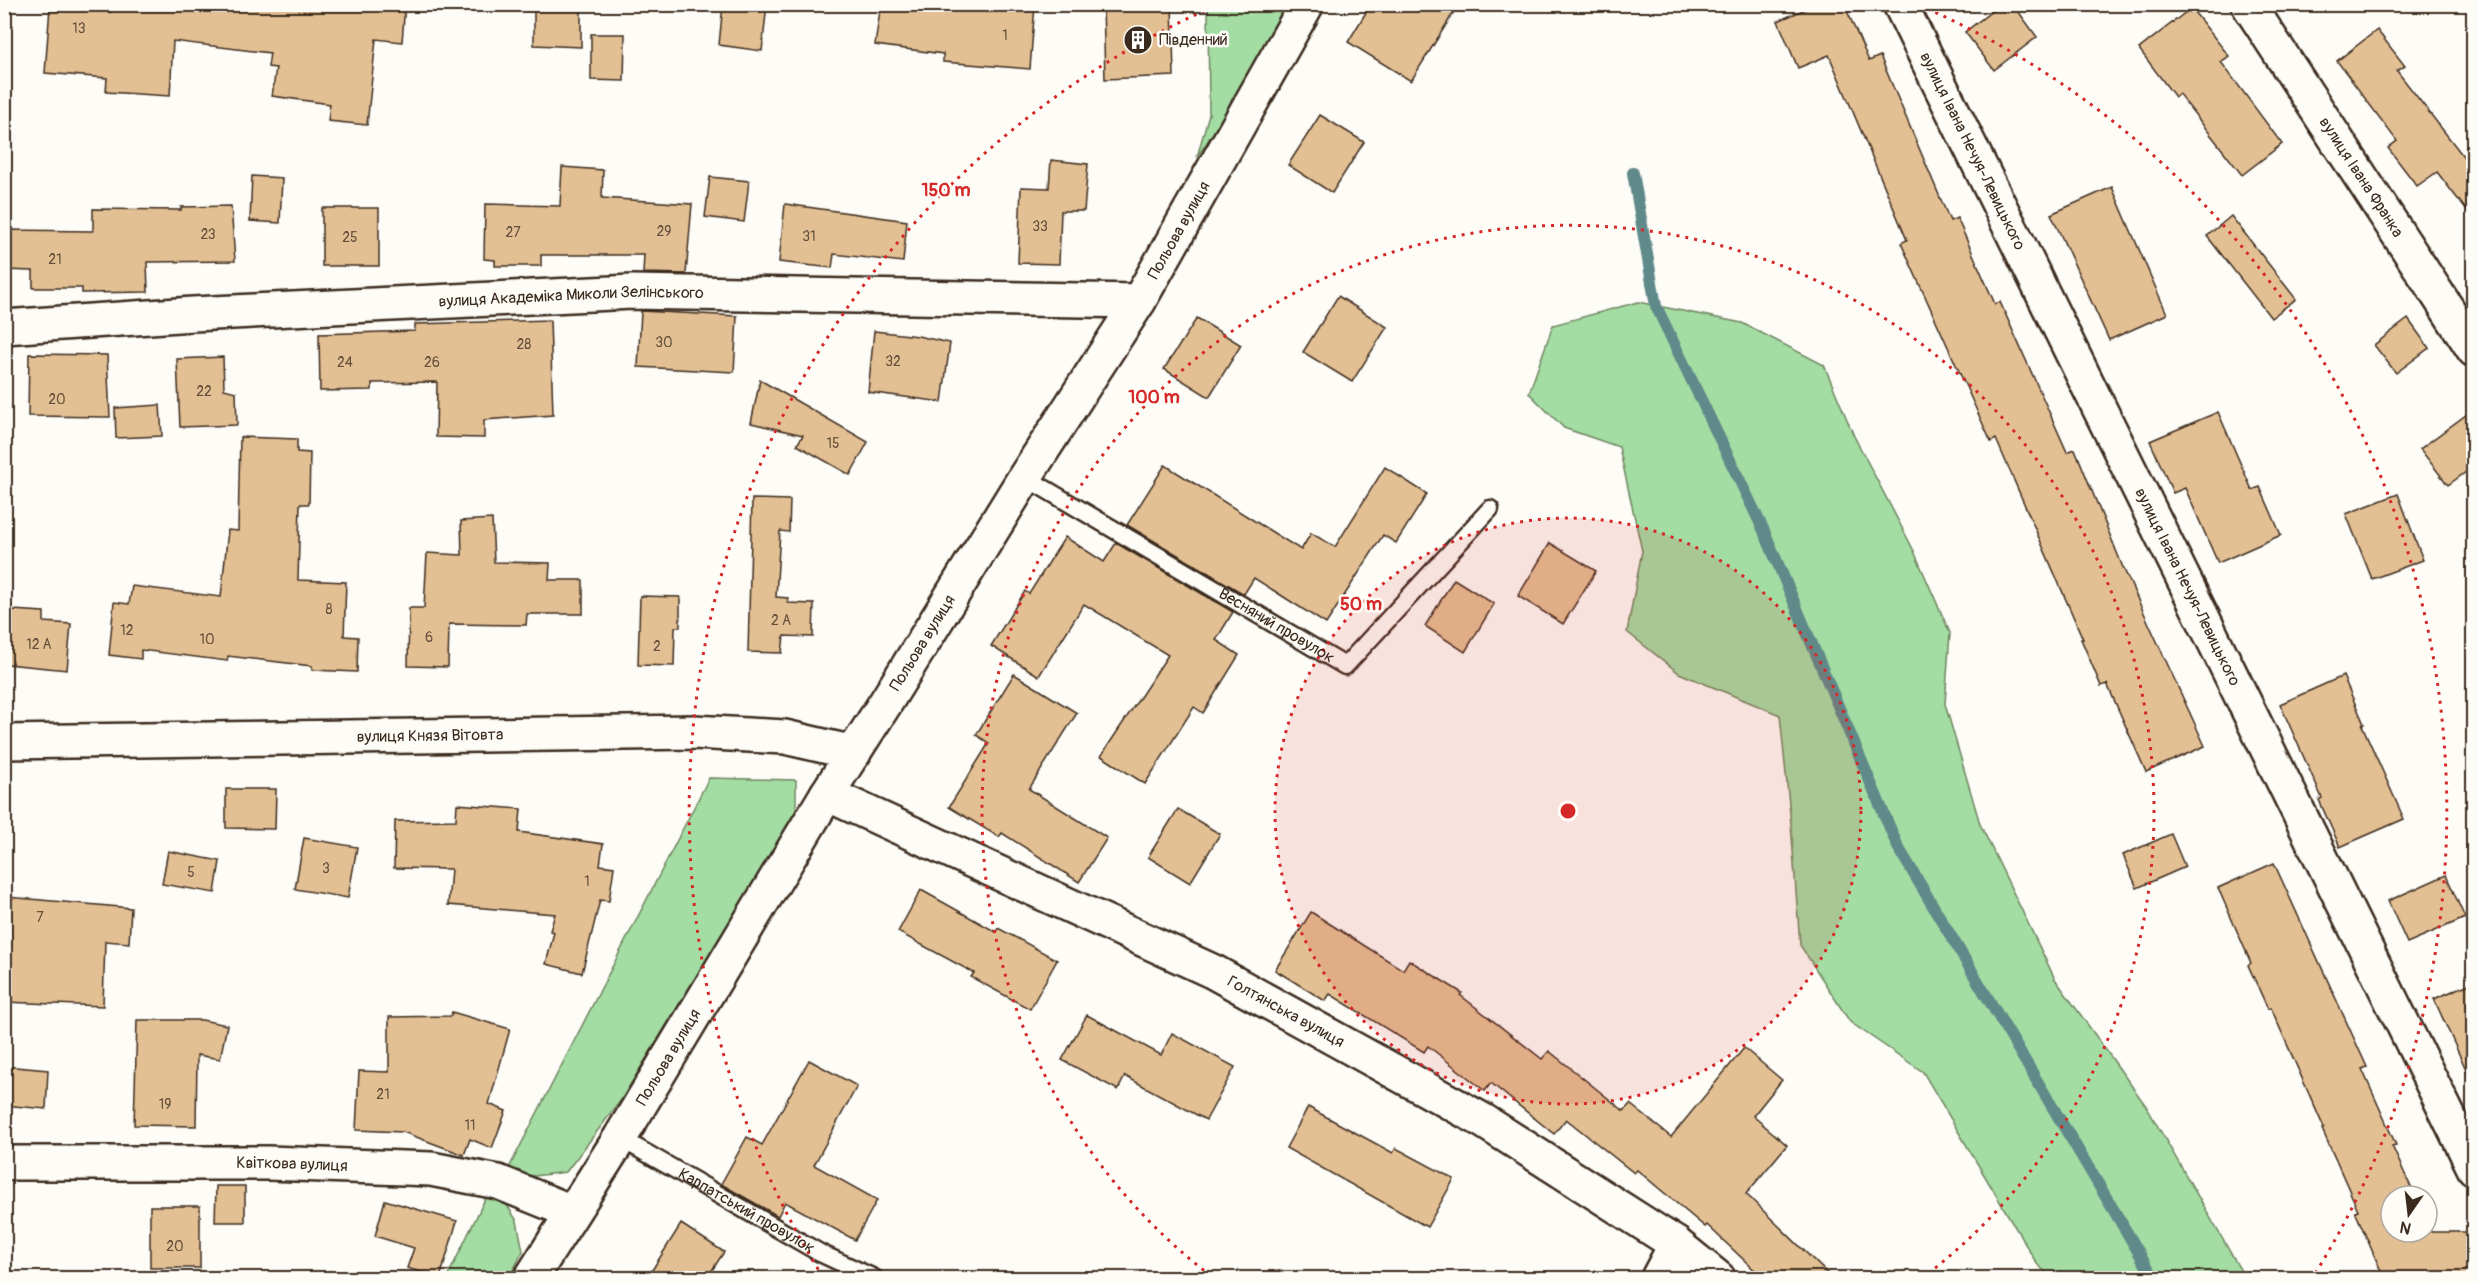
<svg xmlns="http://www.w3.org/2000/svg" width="2478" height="1283" viewBox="0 0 2478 1283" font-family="Pangolin,sans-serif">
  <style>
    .green { fill: #a3dda3; stroke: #6f8460; stroke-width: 1.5 }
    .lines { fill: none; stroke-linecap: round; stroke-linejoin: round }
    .stream { stroke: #60898a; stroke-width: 12 }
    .building { fill: #e3c094; stroke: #3b2a1e; stroke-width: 1.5 }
    .service-casing { stroke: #3b2a1e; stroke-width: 21 }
    .minor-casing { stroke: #3b2a1e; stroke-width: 38 }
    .tertiary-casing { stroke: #3b2a1e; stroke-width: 38 }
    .service { stroke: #fdfcf7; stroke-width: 16 }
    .minor { stroke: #fdfcf7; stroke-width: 33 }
    .tertiary { stroke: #fdfcf7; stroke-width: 33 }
    .ring { fill: none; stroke: #d62828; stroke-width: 3; stroke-dasharray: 3 6 }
    .labels { text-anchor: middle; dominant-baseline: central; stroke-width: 5; stroke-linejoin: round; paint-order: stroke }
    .number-label { font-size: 14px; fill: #65503c }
    .poi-label { font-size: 16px; fill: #3b2a1e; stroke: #fdfcf7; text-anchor: start }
    .street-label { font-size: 16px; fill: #3b2a1e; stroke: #fdfcf7 }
    .centre { fill: #d62828; stroke: #fdfcf7; stroke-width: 3 }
    .ring-label { font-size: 18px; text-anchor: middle; font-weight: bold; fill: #d62828; stroke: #fdfcf7; stroke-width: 5; stroke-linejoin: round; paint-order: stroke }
  </style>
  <rect width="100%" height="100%" fill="#fdfcf7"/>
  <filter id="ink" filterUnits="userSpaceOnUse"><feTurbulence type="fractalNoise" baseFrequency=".0167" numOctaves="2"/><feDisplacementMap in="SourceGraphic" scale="12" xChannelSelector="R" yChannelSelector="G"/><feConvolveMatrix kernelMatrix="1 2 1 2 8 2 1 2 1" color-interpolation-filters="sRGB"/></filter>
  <g filter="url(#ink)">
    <g class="green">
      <polygon points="1208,5 1289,5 1257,67 1197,157 1209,114"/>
      <polygon points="1638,302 1742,323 1824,365 1854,436 1913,549 1950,633 1945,704 1980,824 2055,979 2146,1106 2245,1278 2052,1278 2037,1264 1923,1072 1850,1022 1800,945 1791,824 1780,715 1679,673 1627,632 1642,551 1619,447 1564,428 1529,393 1553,325"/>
      <polygon points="709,778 796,780 796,812 621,1100 566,1172 534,1176 507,1172"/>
      <polygon points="487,1195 503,1199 517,1221 523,1251 509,1278 447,1278"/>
    </g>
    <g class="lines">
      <polyline class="stream" points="1633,173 1656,306 1764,531 1898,847 2154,1278"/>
    </g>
    <g class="building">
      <polygon points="112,4 405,4 402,42 376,39 367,125 328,121 330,104 272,96 276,68 268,67 270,53 173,41 170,96 106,92 107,78 45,73 50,7 111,12"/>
      <polygon points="534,4 581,4 581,47 534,45"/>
      <polygon points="723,4 767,4 762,51 719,45"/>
      <polygon points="881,4 1035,4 1030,69 943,62 943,54 875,45"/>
      <polygon points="1103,4 1172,4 1174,76 1105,79"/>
      <polygon points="1371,4 1459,4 1411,81 1348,42"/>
      <polygon points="1817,4 1844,4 1869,61 1880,56 1950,221 1957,218 1995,304 2000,302 2067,452 2075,449 2122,565 2205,746 2146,772 2107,684 2101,686 2081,639 2083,639 1996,439 1991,442 1919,283 1901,243 1907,240 1829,55 1798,68 1778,21"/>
      <polygon points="2001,4 2013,4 2037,37 1994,70 1965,32"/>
      <polygon points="2191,8 2229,56 2221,62 2282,144 2242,175 2179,94 2175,97 2139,49"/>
      <polygon points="2377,30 2405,66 2397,71 2474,170 2474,220 2437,172 2417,186 2388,148 2397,141 2337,61"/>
      <polygon points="591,34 625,34 624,81 591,80"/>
      <polygon points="1320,115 1364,142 1332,193 1288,165"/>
      <polygon points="1051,160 1088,164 1084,211 1061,211 1059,264 1018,263 1021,187 1049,188"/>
      <polygon points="562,167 603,170 602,198 692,204 686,274 643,273 644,255 541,255 541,266 495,266 495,260 484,259 485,204 560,206"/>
      <polygon points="252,176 282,178 280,223 250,221"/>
      <polygon points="710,177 749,181 744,222 705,217"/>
      <polygon points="2112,187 2167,314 2109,340 2051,214"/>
      <polygon points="785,204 907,221 903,262 834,254 832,268 779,262"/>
      <polygon points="231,206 235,261 147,262 148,292 82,293 82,288 33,288 33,271 4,270 4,230 93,231 93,209 181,210 181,207"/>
      <rect x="322" y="208" width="57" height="58"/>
      <polygon points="2231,216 2296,299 2271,318 2207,236"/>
      <polygon points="1338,296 1387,327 1352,382 1303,352"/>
      <polygon points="641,311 737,316 734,372 638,367"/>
      <polygon points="1197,318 1241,345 1209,397 1164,369"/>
      <polygon points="2408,319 2429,348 2396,373 2374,345"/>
      <polygon points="550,320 553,415 484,420 484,438 436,437 437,382 372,383 372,390 320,391 319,334 415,331 415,324"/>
      <polygon points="874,331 918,336 950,343 942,402 868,392"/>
      <polygon points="29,354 107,355 110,417 28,416"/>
      <polygon points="223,357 224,389 236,392 237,425 180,427 177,359"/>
      <polygon points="760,380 868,442 850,475 797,445 803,435 751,423"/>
      <polygon points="160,405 162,436 116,438 115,408"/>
      <polygon points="2474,409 2474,466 2448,485 2420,449"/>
      <polygon points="2218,412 2252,490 2260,487 2281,535 2218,563 2185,488 2173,493 2150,441"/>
      <polygon points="240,437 297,439 297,452 310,453 309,504 300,504 298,580 346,582 344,636 358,637 357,672 312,670 312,666 228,656 227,661 141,650 141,659 109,655 114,602 129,604 132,586 221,597 228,530 238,531"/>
      <polygon points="1165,465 1301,550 1311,533 1335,547 1385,467 1427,494 1396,543 1383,535 1326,624 1254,578 1244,594 1127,525"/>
      <polygon points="2398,494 2423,560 2372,579 2346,514"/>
      <polygon points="752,499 790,500 789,532 780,531 776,597 788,598 787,603 814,604 813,637 784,636 782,653 748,652"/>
      <polygon points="492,519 494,562 550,563 549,580 583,580 583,614 527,614 526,625 449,624 448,667 408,666 409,608 424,608 427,553 462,555 461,521"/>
      <polygon points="1065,537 1104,562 1116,543 1233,612 1216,640 1239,655 1203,713 1194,707 1145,784 1101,756 1168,655 1084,604 1039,676 991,646 1025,591 1029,594"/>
      <polygon points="1550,543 1596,571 1563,624 1518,596"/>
      <polygon points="1454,579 1494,604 1465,652 1425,626"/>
      <polygon points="640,596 680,597 680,627 675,627 674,666 638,665"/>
      <polygon points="12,610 44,612 44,622 71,624 67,670 7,664"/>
      <polygon points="1014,674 1077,713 1029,789 1107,838 1079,882 1002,833 999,837 949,807 989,743 976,735"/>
      <polygon points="2343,676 2364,724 2362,725 2404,819 2340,847 2319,800 2322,798 2280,704"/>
      <polygon points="226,789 276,789 275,829 226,828"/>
      <polygon points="457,804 521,809 519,832 603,844 600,865 614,867 609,901 600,900 582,973 546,964 554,932 550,931 555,914 448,905 451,869 394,868 395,821 456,820"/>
      <polygon points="1178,809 1220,834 1190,883 1148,857"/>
      <polygon points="2171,834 2185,867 2137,888 2123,855"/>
      <polygon points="304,838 357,847 348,898 295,889"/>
      <polygon points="168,851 220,861 215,893 162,884"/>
      <polygon points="2274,863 2367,1067 2362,1069 2396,1145 2392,1146 2415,1196 2391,1196 2391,1232 2427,1232 2427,1224 2431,1232 2474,1232 2474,1278 2384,1278 2355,1211 2358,1210 2322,1129 2324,1128 2271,1008 2268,1009 2248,965 2251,963 2218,888"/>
      <polygon points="2446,875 2465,918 2407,943 2388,901"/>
      <polygon points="921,890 996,932 998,928 1057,960 1030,1009 971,977 974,973 898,932"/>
      <polygon points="7,897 131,908 129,943 105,941 103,1006 4,1002 4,932"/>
      <polygon points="1311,912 1403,970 1409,960 1462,993 1460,995 1542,1059 1549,1051 1624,1111 1630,1104 1671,1137 1744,1048 1782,1080 1753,1116 1787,1145 1746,1194 1832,1278 1763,1278 1707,1225 1705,1227 1637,1170 1634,1173 1566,1119 1554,1134 1491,1083 1485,1091 1428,1046 1424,1052 1330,994 1325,1001 1275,970"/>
      <polygon points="2474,982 2474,1087 2434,999"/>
      <polygon points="452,1012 510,1029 489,1104 506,1111 492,1148 470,1139 464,1155 403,1132 356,1130 359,1071 389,1072 389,1017 451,1016"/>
      <polygon points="1087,1015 1161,1055 1172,1033 1235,1067 1206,1120 1125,1076 1118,1090 1062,1060"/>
      <polygon points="137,1020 202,1020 227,1025 220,1059 197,1055 196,1126 134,1125"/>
      <polygon points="809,1060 857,1086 814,1165 877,1200 855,1240 785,1202 778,1216 721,1184 747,1137 762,1145"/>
      <polygon points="4,1066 48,1070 46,1109 4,1105"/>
      <polygon points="1308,1107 1393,1153 1396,1148 1454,1179 1427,1227 1286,1148"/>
      <polygon points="216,1186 245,1186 245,1222 215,1222"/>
      <polygon points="385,1200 457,1221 440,1278 407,1268 414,1248 375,1236"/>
      <rect x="150" y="1206" width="50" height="62"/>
      <polygon points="681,1224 724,1252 707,1278 647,1278"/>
    </g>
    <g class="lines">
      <g class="service-casing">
        <g id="service">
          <path id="s1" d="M1025,477L1345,666L1490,509"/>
          <path id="s2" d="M620,1138L820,1253L874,1278"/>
        </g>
      </g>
      <g class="minor-casing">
        <g id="minor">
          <path id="s3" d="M1900,4L2474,1168"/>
          <path id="s4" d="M2248,4L2474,350"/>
          <path id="s5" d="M4,327L193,314L632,292L1139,301"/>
          <path id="s6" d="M827,794L1214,972L1482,1120L1676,1244L1718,1278"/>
          <path id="s7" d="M4,1163H268L431,1169L498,1182L572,1212"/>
          <polyline points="1658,1278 1676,1244"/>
        </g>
      </g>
      <g class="tertiary-casing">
        <g id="tertiary">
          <path id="s8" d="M4,742L694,732L785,737L854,753"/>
          <path id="s9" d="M531,1278L620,1138L827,794L886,702L1025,477L1139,301L1307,4"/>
        </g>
      </g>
      <use href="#service" class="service"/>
      <use href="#minor" class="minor"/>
      <use href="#tertiary" class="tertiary"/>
    </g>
  </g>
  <circle cx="1568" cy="811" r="293" fill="#d62828" fill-opacity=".12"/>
  <g class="ring">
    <circle cx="1568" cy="811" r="293"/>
    <path d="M1211 1276A586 586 0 1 1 1925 1276"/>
    <path d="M823 1277A879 879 0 0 1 1217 5M1919 5A879 879 0 0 1 2313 1277"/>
  </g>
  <defs>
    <g id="building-disc" transform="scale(1.5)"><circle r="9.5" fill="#3b2a1e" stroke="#fdfcf7"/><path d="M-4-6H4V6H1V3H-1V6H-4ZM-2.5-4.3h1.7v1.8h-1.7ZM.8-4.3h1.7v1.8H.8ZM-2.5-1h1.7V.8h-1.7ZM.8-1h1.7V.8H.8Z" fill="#fff"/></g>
  </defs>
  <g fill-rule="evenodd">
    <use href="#building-disc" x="1138" y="40"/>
  </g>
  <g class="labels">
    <g class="number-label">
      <text x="79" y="28">13</text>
      <text x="1005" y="35">1</text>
      <text x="1040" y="226">33</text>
      <text x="664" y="231">29</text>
      <text x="513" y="232">27</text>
      <text x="208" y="234">23</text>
      <text x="809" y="236">31</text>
      <text x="350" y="237">25</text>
      <text x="55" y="259">21</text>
      <text x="664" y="342">30</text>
      <text x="524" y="344">28</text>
      <text x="893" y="361">32</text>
      <text x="345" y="362">24</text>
      <text x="432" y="362">26</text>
      <text x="204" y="391">22</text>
      <text x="57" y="399">20</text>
      <text x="833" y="443">15</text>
      <text x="329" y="609">8</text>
      <text x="781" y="620">2 А</text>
      <text x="127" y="630">12</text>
      <text x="429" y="637">6</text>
      <text x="207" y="639">10</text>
      <text x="39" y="644">12 А</text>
      <text x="657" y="646">2</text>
      <text x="326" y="868">3</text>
      <text x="191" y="872">5</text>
      <text x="587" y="881">1</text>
      <text x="40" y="917">7</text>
      <text x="383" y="1094">21</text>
      <text x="165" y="1104">19</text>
      <text x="470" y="1125">11</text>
      <text x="175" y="1246">20</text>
    </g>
    <g class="poi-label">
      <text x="1159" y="40">Південний</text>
    </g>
    <g class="street-label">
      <text stroke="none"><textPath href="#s3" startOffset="164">вулиця Івана Нечуя-Левицького</textPath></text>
      <text stroke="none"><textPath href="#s4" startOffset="207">вулиця Івана Франка</textPath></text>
      <text stroke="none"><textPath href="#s9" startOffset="1232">Польова вулиця</textPath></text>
      <text stroke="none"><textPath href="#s5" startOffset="568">вулиця Академіка Миколи Зелінського</textPath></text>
      <text stroke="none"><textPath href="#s3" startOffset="650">вулиця Івана Нечуя-Левицького</textPath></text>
      <text stroke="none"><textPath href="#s1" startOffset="292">Весняний провулок</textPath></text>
      <text stroke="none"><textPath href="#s9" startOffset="746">Польова вулиця</textPath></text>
      <text stroke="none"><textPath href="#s8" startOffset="426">вулиця Князя Вітовта</textPath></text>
      <text stroke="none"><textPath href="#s6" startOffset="508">Голтянська вулиця</textPath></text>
      <text stroke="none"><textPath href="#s9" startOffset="260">Польова вулиця</textPath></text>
      <text stroke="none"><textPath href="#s7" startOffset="288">Квіткова вулиця</textPath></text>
      <text stroke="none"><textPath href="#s2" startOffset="146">Карпатський провулок</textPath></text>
    </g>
  </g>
  <circle cx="1568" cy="811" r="9" class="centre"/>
  <g class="ring-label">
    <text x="946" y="196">150 m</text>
    <text x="1154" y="403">100 m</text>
    <text x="1361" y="610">50 m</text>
  </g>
  <rect width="2478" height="1283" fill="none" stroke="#fdfcf7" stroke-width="24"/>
  <rect x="12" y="12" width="2454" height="1259" fill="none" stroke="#3b2a1e" stroke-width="2" filter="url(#ink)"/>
  <g transform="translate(2409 1214) rotate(194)"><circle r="28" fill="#fdfcf7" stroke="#afa8a0" stroke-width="1.5"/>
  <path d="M0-4.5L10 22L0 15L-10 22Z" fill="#3b2a1e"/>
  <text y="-9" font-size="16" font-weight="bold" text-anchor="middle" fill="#3b2a1e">N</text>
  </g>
</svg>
